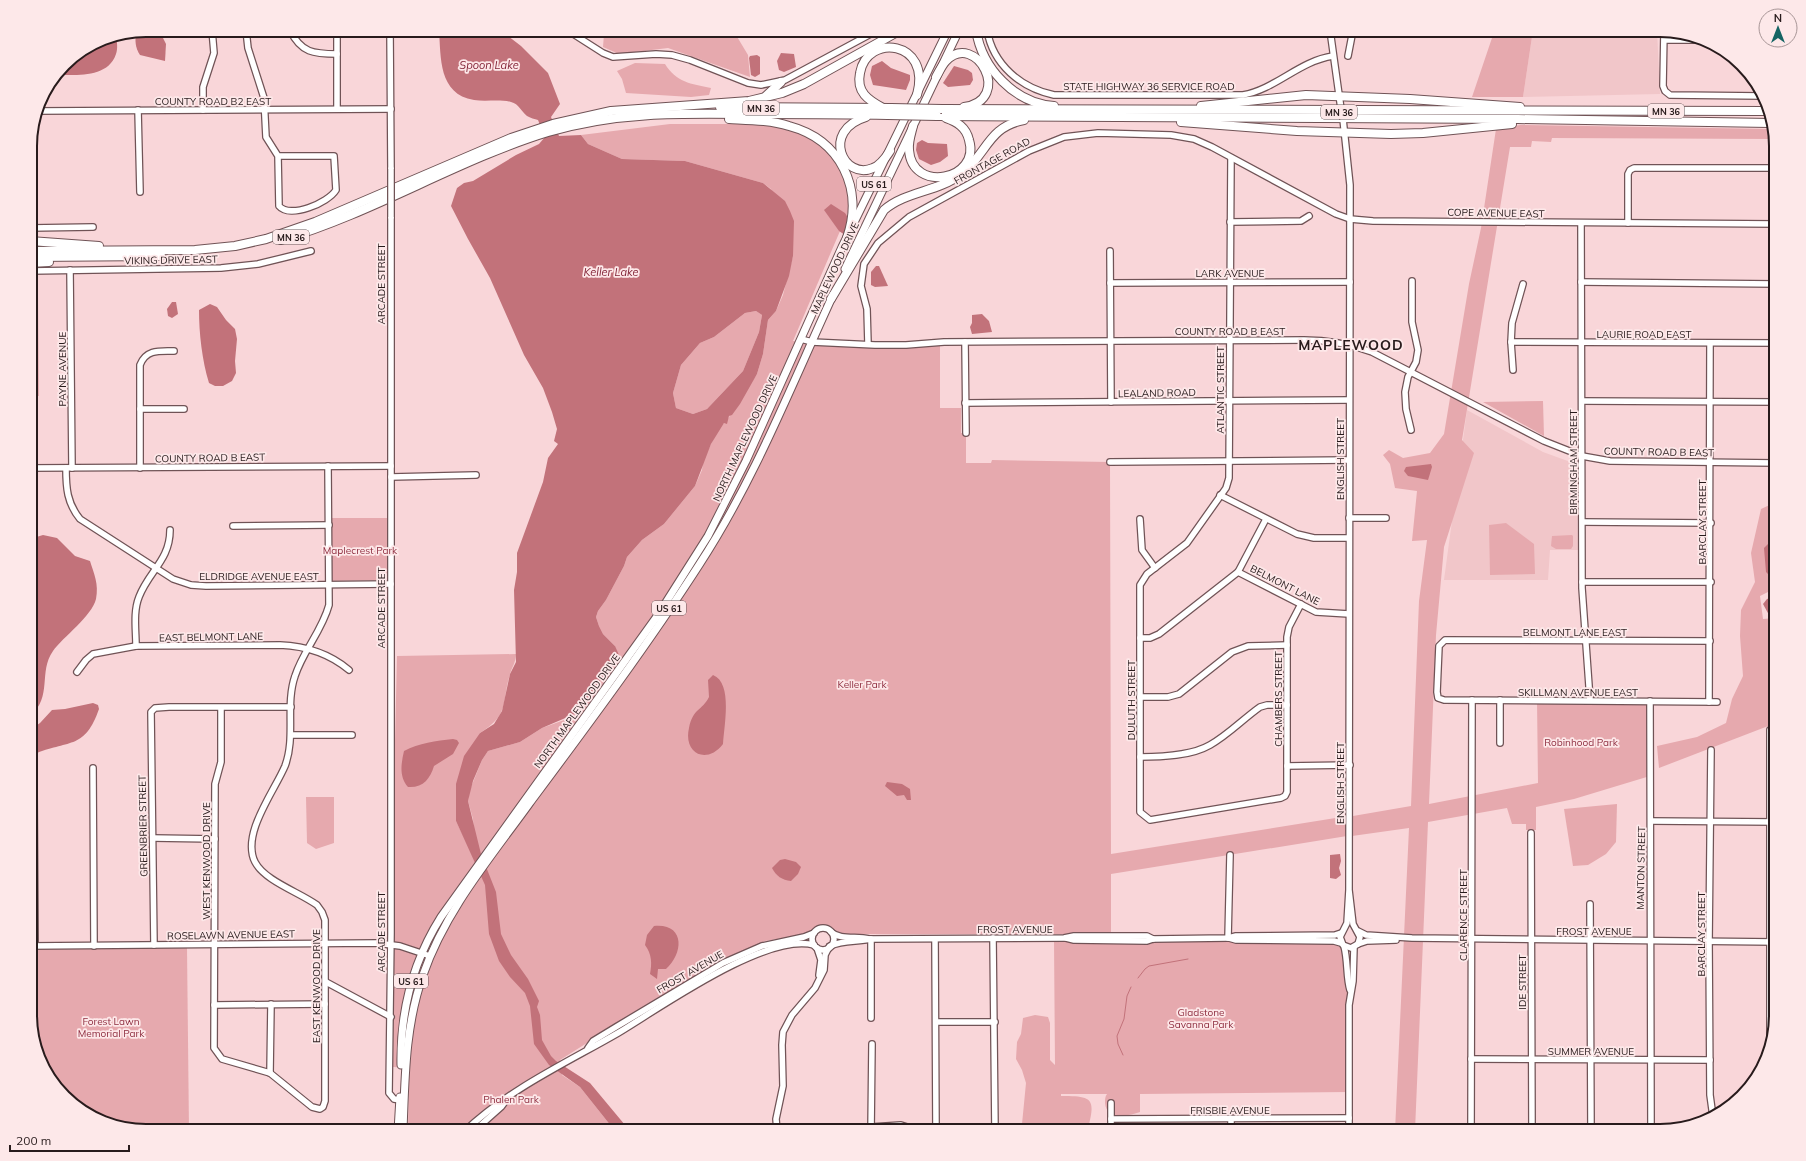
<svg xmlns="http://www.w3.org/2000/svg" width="1806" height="1161" viewBox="0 0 1806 1161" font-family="Mulish,sans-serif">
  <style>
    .built { fill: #f1c6c9 }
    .green { fill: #e6a9ae }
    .water { fill: #c2727a; fill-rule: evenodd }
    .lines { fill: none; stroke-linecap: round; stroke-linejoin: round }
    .stream { stroke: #c2727a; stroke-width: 1 }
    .minor-casing { stroke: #705356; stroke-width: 8 }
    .major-casing { stroke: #705356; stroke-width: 9 }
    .highway-casing { stroke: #705356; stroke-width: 10 }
    .minor { stroke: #fff; stroke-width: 5.5 }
    .major { stroke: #fff; stroke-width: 7 }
    .highway { stroke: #fff; stroke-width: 8 }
    .minor-bridge-casing { stroke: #705356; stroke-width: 8; stroke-linecap: butt }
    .highway-bridge-casing { stroke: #705356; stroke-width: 10; stroke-linecap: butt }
    .minor-bridge { stroke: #fff; stroke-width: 5.5 }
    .highway-bridge { stroke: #fff; stroke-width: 8 }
    .labels { text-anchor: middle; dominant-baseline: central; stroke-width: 3.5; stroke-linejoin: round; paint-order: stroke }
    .shield { fill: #fde8e9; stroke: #68585a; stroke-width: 1 }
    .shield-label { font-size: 9px; font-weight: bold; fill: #281b1c }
    .street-label { font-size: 10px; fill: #281b1c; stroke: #fde8e9 }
    .park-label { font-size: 10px; fill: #8e2d3f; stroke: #fde8e9 }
    .water-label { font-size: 11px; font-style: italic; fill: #7f1e32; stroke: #fde8e9 }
    .district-label { font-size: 14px; font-weight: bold; letter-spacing: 1px; fill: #281b1c; stroke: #fde8e9 }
    .rim { fill: none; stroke: #281b1c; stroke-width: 2 }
  </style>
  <rect width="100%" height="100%" fill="#f9d6d9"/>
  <g class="built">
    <polygon points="1533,30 1657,30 1660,94 1523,97"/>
    <polygon points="1467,410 1543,452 1576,464 1578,550 1550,550 1548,580 1444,580"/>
  </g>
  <g class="green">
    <polygon points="654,30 733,30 748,55 750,77 668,48 619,54 603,47 604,34"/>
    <polygon points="1514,30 1533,30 1523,97 1472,97 1493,35 1514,33"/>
    <path d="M635,63L665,64C676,82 691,84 711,88L709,95L691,97L626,93L622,79L617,71Z"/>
    <path d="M670,124H767L817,138L847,174L852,203L793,341L830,345H940V408H961V433H966V463H991L992,460L1110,462L1111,854L1348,816L1347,836L1111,874V934H839L835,933L827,927L818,926L809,934L765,941L674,988L560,1060L562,1075L580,1087L615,1131H408L409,1068L393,1067L394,783L397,656L516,654C516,662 512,667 510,674C501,704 510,714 480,733L456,821L476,862L473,819L468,801L469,792L482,760L488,751L520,742L542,728L567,719L615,646L603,634L599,626L596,617L598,611L606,600L624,566L627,557L642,540L664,524L695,486L702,470L703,461L718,429L727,420L757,374L763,354L768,320L776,311L783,295L793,256L771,189L763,183L685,161L622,159L588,144L581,135Z"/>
    <polygon points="1520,125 1772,129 1774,139 1552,138 1551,142 1532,141 1531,147 1510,147 1462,440 1474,453 1444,547 1436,635 1429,804 1538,783 1537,700 1650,701 1650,776 1574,799 1536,807 1536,830 1526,830 1526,824 1512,824 1507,808 1428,822 1415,1131 1395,1131 1409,828 1352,836 1353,816 1411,806 1419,601 1427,540 1412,541 1417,491 1395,488 1390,464 1383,455 1389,450 1403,458 1430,453 1444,434 1469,284 1481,228 1496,129"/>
    <polygon points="30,296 38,296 39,396 32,396 32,440 30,440"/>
    <polygon points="756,311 762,315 759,332 743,371 707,409 693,414 676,408 673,393 681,365 700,343 714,337 745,313"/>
    <polygon points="1543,401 1544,436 1483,402"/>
    <polygon points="1776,502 1776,512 1769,515 1776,525 1773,543 1770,538 1775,572 1776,565 1776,588 1760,596 1763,619 1776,618 1776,632 1770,644 1776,652 1776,723 1659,768 1657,746 1697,737 1726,723 1732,699 1743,676 1740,636 1741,610 1755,582 1751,553 1761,509"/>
    <polygon points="331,518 388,518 388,580 332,581"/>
    <polygon points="1506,523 1534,544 1535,574 1490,575 1489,525"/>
    <polygon points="1572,535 1573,536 1573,546 1571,549 1556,549 1551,546 1552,536"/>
    <polygon points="306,797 334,797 334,843 316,849 307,843"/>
    <polygon points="1617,804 1616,842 1606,854 1588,865 1573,866 1564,809"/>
    <path d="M1054,941L1347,942L1348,1092L1140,1094V1112C1129,1116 1106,1120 1105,1103C1105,1099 1105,1097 1107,1094H1061V1096C1092,1096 1096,1098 1088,1128L1083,1131H1024L1022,1124L1026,1083L1022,1070L1016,1059L1017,1042L1021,1034L1023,1018L1035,1015L1048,1017L1050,1023V1060L1055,1065Z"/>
    <polygon points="187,948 189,1131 146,1131 82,1112 45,1073 30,1023 30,949"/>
  </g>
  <g class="water">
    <path d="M146,30H159L166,44L165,61L140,55C135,48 135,40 136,32Z"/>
    <path d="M439,30H500L521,46L548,73L560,104L551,117L559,136L581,135L588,144L622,159L685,161L763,183L785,201L790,211L794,221L793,256L789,276L776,311L768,320L763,354L757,374L740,404L732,415L729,416L727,424L724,423L711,444L695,486L664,524L642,540L627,557L624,566L606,600L598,611L596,617L599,626L603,634L615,646L619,655L577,713L542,728L520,742L488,751L482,760L473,781L468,801L481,854L496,892L501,934L511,955L528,979L539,1001L537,1007L540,1015L542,1040L551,1056L556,1061L590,1083L630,1131H615L580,1087L549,1065L534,1044L530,1006L525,993L510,977L499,961L489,934L485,885L456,821V784L464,756L480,733L494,724L502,711L510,674L516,662L514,590L517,572V553L543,482L548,458L558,444L554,441L557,429L552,412L543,388L524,355L490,278L468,239L451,206L457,188L464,183L473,181L516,155L539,144L545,137L538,120C535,119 530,118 527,116C521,111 519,104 511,102C499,99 486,102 474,100C438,94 441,57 439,30ZM756,311L762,315L759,332L743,371L707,409L693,414L676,408L673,393L681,365L700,343L714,337L745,313Z"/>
    <path d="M116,36C117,41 118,49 116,54C108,78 77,75 57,75C69,56 94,40 116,36Z"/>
    <polygon points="781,53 794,54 796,67 784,72 779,70 777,61"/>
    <polygon points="757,55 760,57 760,74 755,77 751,75 749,58 750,56"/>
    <polygon points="882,61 891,68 910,75 910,80 906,90 873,85 870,75 872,66"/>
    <polygon points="954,66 968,70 972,73 973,80 970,85 948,87 943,83"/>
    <polygon points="922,140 928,143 947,144 948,156 940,162 931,165 919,159 916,150 917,143"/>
    <polygon points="831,204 845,213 851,222 845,235 839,231 824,210"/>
    <polygon points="876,266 879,266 888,286 875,287 871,285 871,272"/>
    <polygon points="172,302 176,302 178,314 172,318 168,316 167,309"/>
    <path d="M210,304L217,307L226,320L235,329L237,339L235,361L236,373L232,381L223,386H215L209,383C202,360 199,333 199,310Z"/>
    <polygon points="982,314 989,321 992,332 972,334 970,327 972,323 972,315"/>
    <polygon points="1431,464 1432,467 1428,480 1408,476 1404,471 1406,467"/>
    <polygon points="1776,512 1776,565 1775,572 1771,577 1766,572 1764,548 1768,544 1770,537 1774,542 1776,525 1770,521 1769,515"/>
    <path d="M43,535L57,538L75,556L90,561C94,574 99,584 96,599C92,616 63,637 53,651C38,672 53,697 30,716V539Z"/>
    <polygon points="1776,596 1776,615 1769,615 1763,604 1767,599"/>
    <path d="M713,675C733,683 724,725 723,744C707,765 683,754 689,728C693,708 702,711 709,697L708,680Z"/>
    <path d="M93,703L98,705L99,709C85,749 70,740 37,753L30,749V730L40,723L52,710L65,709Z"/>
    <path d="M453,739L457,740L459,743L453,754L434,766C430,779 423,788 408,787C399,777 401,764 404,751C419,743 436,741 453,739Z"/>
    <polygon points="887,782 902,784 910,789 911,800 907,800 904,795 897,796 885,786"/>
    <polygon points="1340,854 1341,861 1339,868 1341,875 1336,879 1330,878 1330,855"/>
    <path d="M785,859L796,862L801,867L798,874L791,881C782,880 776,876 772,868L780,860Z"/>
    <path d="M654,926C685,923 684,953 666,969H658L657,979L650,974C652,964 652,954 645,945L647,935Z"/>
  </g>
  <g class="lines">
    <g class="stream">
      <polyline points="1138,978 1145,969 1149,966 1188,959"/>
      <polyline points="1123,1055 1118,1044 1117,1036 1124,1019 1127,996 1131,987"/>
    </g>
    <g class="minor-casing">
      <g id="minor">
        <path d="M246,30L248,48L264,98L266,137L278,156L279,206C290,219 328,203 336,190L334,156H278"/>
        <path d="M290,30C301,53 314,54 337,54"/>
        <polyline points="337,30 337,109"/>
        <polyline points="390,30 391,169"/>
        <polyline points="567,30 603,53 613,57 656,54 672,55 690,60 748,83 761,85 785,80 878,30"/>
        <path d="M987,30C993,65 1021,88 1054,95H1243C1276,89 1299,61 1333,56"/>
        <polyline points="1330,30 1341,109"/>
        <polyline points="1664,31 1663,86 1665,91 1670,95 1763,96"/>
        <polyline points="1665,40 1693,40"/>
        <polyline points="1348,56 1353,30"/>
        <polyline points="138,110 140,192"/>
        <polyline points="203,110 203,87 214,53 212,30"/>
        <polyline points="37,111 391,109"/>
        <polyline points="1343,119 1350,185 1349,890 1347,923 1340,937 1343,945 1351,948 1358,944 1360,937 1353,924 1349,890"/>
        <polyline points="1231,158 1229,478 1226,488 1187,543 1147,574 1140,585 1140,812 1150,820 1281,798 1285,796 1287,792 1287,637 1289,627 1301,604"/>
        <polyline points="391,217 391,933 389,1093 394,1099 400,1100"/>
        <polyline points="1230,222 1301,221 1309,216"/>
        <polyline points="1581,223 1582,588 1590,700"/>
        <polyline points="1628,223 1628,174 1630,170 1634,168 1776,168"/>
        <polyline points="30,228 93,227"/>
        <polyline points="1110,251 1111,402"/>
        <polyline points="70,270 72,468"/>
        <polyline points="30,271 221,268 258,264 311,251"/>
        <polyline points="1581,282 1776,284"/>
        <polyline points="1110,283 1350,282"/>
        <path d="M801,339L812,342L875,345H906L944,342L1304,340C1328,340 1350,344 1372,352L1544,441L1582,456L1610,461L1776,463"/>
        <polyline points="965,342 966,433"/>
        <polyline points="1511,342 1776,343"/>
        <polyline points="868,344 867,309 861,286 864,264 878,243 909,217 1029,151 1064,137 1098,133 1171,135 1194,139 1212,147 1336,214 1350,219 1373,221 1776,224"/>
        <polyline points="1513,370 1511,342 1512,323 1523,284"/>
        <polyline points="1582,401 1776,402"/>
        <polyline points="965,403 1349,400"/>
        <polyline points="140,409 184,409"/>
        <polyline points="1411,430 1406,409 1405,392 1408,377 1416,362 1418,350 1412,322 1412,281"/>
        <polyline points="1110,462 1349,460"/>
        <polyline points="30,468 391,466"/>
        <path d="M66,468C66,488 67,503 80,519L173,579L191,585L206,586L391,584"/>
        <path d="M140,468V365C146,349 160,351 174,351"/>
        <polyline points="391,477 476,475"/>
        <polyline points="1220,495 1297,534 1314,538 1349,538"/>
        <polyline points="1349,518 1386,518"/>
        <polyline points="1140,519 1142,550 1155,568"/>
        <polyline points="1583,522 1711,523"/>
        <polyline points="233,526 329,525"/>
        <polyline points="1238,572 1266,519"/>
        <polyline points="1582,582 1711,582"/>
        <polyline points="1140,638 1150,638 1159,634 1238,572 1316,612 1349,614"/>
        <polyline points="1710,641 1445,640 1439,646 1437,692 1438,698 1444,700 1717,702"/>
        <path d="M136,646C136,630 133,612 139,597C149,571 170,560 170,530"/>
        <path d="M77,672L86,660L93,654L136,646L280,645C305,646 330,654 349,670"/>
        <polyline points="1140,697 1168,697 1179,694 1232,652 1248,646 1287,645"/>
        <polyline points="1500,700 1500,743"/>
        <polyline points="1650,701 1651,1131"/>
        <polyline points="1709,702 1710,343"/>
        <path d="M221,708V762L215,784L214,1048L222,1059L270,1073L312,1107L320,1109L323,1107L325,1101V920L322,912L317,905C299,892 265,881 255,862C241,834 274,792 285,766C296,737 285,705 295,676C303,651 322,631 329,605L328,466"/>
        <polyline points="291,735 352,735"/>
        <polyline points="1711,750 1709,941 1710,1095 1713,1117"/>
        <path d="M1140,757C1162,757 1191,756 1210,745C1228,735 1243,719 1260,707L1267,705H1287"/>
        <polyline points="1287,766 1350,765"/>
        <polyline points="93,768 94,946"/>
        <polyline points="34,795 35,946"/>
        <polyline points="1651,821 1776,822"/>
        <polyline points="1531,833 1532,1131"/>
        <polyline points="153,838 215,839"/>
        <polyline points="1590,904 1591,1131"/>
        <circle cx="823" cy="939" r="11"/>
        <polyline points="1358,931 1366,935 1412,938 1776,942"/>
        <path d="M831,932C840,940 857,936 869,939"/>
        <polyline points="993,938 995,1131"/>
        <polyline points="1066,938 1074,940 1147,941 1153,939 1228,938 1236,936 1335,935 1341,933"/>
        <polyline points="1228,938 1230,855"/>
        <polyline points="1229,938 1236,940 1334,941 1341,943"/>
        <polyline points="871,939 871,1018"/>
        <polyline points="935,939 936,1131"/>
        <polyline points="1358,944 1367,941 1396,940"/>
        <polyline points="154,945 151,712 155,708 169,707 291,707"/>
        <polyline points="30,946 376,943 400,946 430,956"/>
        <path d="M830,946C843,940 857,942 871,939L1064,938L1074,936H1147L1153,939"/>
        <path d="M1344,946C1348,961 1346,976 1350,990"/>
        <polyline points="817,948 821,960 819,975"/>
        <polyline points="326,982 391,1017"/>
        <polyline points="214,1005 325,1004"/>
        <polyline points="937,1022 995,1022"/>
        <polyline points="1770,1035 1770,730"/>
        <polyline points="588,1048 593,1041 616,1027 723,963 762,946 804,937 814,933"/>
        <polyline points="1471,1059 1710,1060"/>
        <polyline points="270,1073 271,1004"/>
        <polyline points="1111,1103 1111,1131"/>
        <polyline points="1111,1119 1349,1118"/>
        <polyline points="1231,1119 1231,1131"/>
        <polyline points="871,1127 901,1125 920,1131"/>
        <path d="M465,1131C509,1089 566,1063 618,1033C660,1008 766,932 814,945"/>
        <polyline points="474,1131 501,1107 507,1099"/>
        <polyline points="777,1131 776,1119 783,1086 782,1045 783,1032 792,1015 815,988 824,970 825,955 829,947"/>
        <polyline points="871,1131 872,1044"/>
        <polyline points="1349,1131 1349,1005 1353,981 1354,947"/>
        <polyline points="1471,1131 1472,700"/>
      </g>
    </g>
    <g class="major-casing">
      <g id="major">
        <polyline points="845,269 959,30"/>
        <path d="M401,1065C400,1011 412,963 441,917L658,615L708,536L746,461L842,247L948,30"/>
        <polyline points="398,1131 400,1097"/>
        <path d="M403,1131C405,1078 405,1026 423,975C445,911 490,858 529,804C587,726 646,647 699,565C754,481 791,386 833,295"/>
      </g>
    </g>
    <g class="highway-casing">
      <g id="highway">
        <path d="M976,30C982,68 1014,103 1054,106"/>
        <path d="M936,77C939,72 942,65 946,61C976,30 1014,100 964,107"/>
        <polyline points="766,96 781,82"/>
        <polyline points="1201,106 1306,95 1410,99 1520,107"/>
        <polyline points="720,107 891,108"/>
        <path d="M883,108C868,100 856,92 860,73C867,33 932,40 917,95"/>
        <polyline points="942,109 1767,111"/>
        <polyline points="937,116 1518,119 1770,123"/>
        <path d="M866,117C820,131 844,181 873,168C881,165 886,157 890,151"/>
        <path d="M729,119C749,120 770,120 789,126C841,140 864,189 847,238"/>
        <polyline points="1181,122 1297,131 1391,134 1423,133 1512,124"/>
        <path d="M913,126C911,134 908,142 909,150C912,194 981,180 969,140C966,127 957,122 946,118"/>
        <path d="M281,240C373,213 457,160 548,132C615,112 680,113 749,114C795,114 841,114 888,115"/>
        <polyline points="30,241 99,246"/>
        <polyline points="30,251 195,250 235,246 266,239 315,222 511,138 553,124 611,111 749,101 782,93 804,84 901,30"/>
        <polyline points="30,257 161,256"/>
        <polyline points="30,263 49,262"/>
        <path d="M831,299L884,210C906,191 938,192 961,174C987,155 987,127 1024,120"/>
      </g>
    </g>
    <use href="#minor" class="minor"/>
    <use href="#major" class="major"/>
    <use href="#highway" class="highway"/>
    <g class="minor-bridge-casing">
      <g id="minor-bridge">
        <polyline points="1341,109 1343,119"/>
        <polyline points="391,169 391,217"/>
      </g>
    </g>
    <g class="highway-bridge-casing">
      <g id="highway-bridge">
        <polyline points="891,108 942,109"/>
        <polyline points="888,115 937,116"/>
      </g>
    </g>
    <use href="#minor-bridge" class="minor-bridge"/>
    <use href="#highway-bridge" class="highway-bridge"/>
  </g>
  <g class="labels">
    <g class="shield">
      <rect x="743" y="101" width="36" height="14" rx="3"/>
      <rect x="1648" y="104" width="36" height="14" rx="3"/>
      <rect x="1321" y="105" width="36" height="14" rx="3"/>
      <rect x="857" y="177" width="34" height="14" rx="3"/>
      <rect x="273" y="230" width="36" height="14" rx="3"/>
      <rect x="652" y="601" width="34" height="14" rx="3"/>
      <rect x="394" y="974" width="34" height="14" rx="3"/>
    </g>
    <g class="shield-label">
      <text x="761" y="108">MN 36</text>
      <text x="1666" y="111">MN 36</text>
      <text x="1339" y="112">MN 36</text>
      <text x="874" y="184">US 61</text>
      <text x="291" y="237">MN 36</text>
      <text x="669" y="608">US 61</text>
      <text x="411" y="981">US 61</text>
    </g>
    <g class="street-label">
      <text x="1149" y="86">STATE HIGHWAY 36 SERVICE ROAD</text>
      <text x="213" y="101">COUNTY ROAD B2 EAST</text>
      <text transform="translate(992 161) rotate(-29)">FRONTAGE ROAD</text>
      <text transform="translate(1496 213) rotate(1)">COPE AVENUE EAST</text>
      <text transform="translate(171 260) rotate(-1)">VIKING DRIVE EAST</text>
      <text transform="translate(835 268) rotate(-65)">MAPLEWOOD DRIVE</text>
      <text x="1230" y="273">LARK AVENUE</text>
      <text transform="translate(381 284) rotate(-90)">ARCADE STREET</text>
      <text x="1230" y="331">COUNTY ROAD B EAST</text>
      <text x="1644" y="334">LAURIE ROAD EAST</text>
      <text transform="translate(62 369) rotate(-90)">PAYNE AVENUE</text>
      <text transform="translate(1220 390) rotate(-90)">ATLANTIC STREET</text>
      <text transform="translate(1157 393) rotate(-1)">LEALAND ROAD</text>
      <text transform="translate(745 438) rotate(-65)">NORTH MAPLEWOOD DRIVE</text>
      <text transform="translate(1659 452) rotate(1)">COUNTY ROAD B EAST</text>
      <text transform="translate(210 458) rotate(-1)">COUNTY ROAD B EAST</text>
      <text transform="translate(1340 459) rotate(-90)">ENGLISH STREET</text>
      <text transform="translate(1573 462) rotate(-90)">BIRMINGHAM STREET</text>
      <text transform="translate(1702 522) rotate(-90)">BARCLAY STREET</text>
      <text x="259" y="576">ELDRIDGE AVENUE EAST</text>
      <text transform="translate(1285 585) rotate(27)">BELMONT LANE</text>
      <text transform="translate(381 608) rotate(-90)">ARCADE STREET</text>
      <text x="1575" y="632">BELMONT LANE EAST</text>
      <text transform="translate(211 637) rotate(-1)">EAST BELMONT LANE</text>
      <text x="1578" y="692">SKILLMAN AVENUE EAST</text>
      <text transform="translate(1278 699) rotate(-90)">CHAMBERS STREET</text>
      <text transform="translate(1131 700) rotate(-90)">DULUTH STREET</text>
      <text transform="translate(577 711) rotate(-54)">NORTH MAPLEWOOD DRIVE</text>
      <text transform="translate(1340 783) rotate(-90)">ENGLISH STREET</text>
      <text transform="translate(143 826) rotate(-91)">GREENBRIER STREET</text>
      <text transform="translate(206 861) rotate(-90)">WEST KENWOOD DRIVE</text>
      <text transform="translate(1641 868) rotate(-89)">MANTON STREET</text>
      <text transform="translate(1463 915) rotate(-90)">CLARENCE STREET</text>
      <text x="1015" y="929">FROST AVENUE</text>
      <text x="1594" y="931">FROST AVENUE</text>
      <text transform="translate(381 932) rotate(-90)">ARCADE STREET</text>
      <text transform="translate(1701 934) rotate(-90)">BARCLAY STREET</text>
      <text transform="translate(231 935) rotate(-1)">ROSELAWN AVENUE EAST</text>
      <text transform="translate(690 972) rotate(-30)">FROST AVENUE</text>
      <text transform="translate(1522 982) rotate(-90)">IDE STREET</text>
      <text transform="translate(316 986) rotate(-90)">EAST KENWOOD DRIVE</text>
      <text x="1591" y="1051">SUMMER AVENUE</text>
      <text x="1230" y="1110">FRISBIE AVENUE</text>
    </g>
    <g class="park-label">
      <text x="360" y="550">Maplecrest Park</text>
      <text x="862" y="684">Keller Park</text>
      <text x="1581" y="742">Robinhood Park</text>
      <text x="1201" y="1012">Gladstone<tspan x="1201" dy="12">Savanna Park</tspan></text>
      <text x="111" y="1021">Forest Lawn<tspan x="111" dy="12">Memorial Park</tspan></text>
      <text x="511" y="1099">Phalen Park</text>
    </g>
    <g class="water-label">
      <text x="489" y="65">Spoon Lake</text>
      <text x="611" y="272">Keller Lake</text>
    </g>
    <g class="district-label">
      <text x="1351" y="345">MAPLEWOOD</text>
    </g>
  </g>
  <path d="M0 0H1806V1161H0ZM146 37H1660A109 109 0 0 1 1769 146V1015A109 109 0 0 1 1660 1124H146A109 109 0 0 1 37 1015V146A109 109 0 0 1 146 37Z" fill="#fde8e9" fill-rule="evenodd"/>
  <path class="rim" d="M146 37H1660A109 109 0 0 1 1769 146V1015A109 109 0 0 1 1660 1124H146A109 109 0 0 1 37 1015V146A109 109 0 0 1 146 37Z"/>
  <g transform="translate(1778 28)"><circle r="19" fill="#fde8e9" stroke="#a89697"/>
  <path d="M0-3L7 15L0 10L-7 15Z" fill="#156463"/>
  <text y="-6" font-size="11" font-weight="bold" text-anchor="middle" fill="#281b1c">N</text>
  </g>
  <path d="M10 1145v6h119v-6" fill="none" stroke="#281b1c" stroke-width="2"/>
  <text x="16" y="1145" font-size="12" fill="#281b1c" stroke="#fde8e9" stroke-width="3" paint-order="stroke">200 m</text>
</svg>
